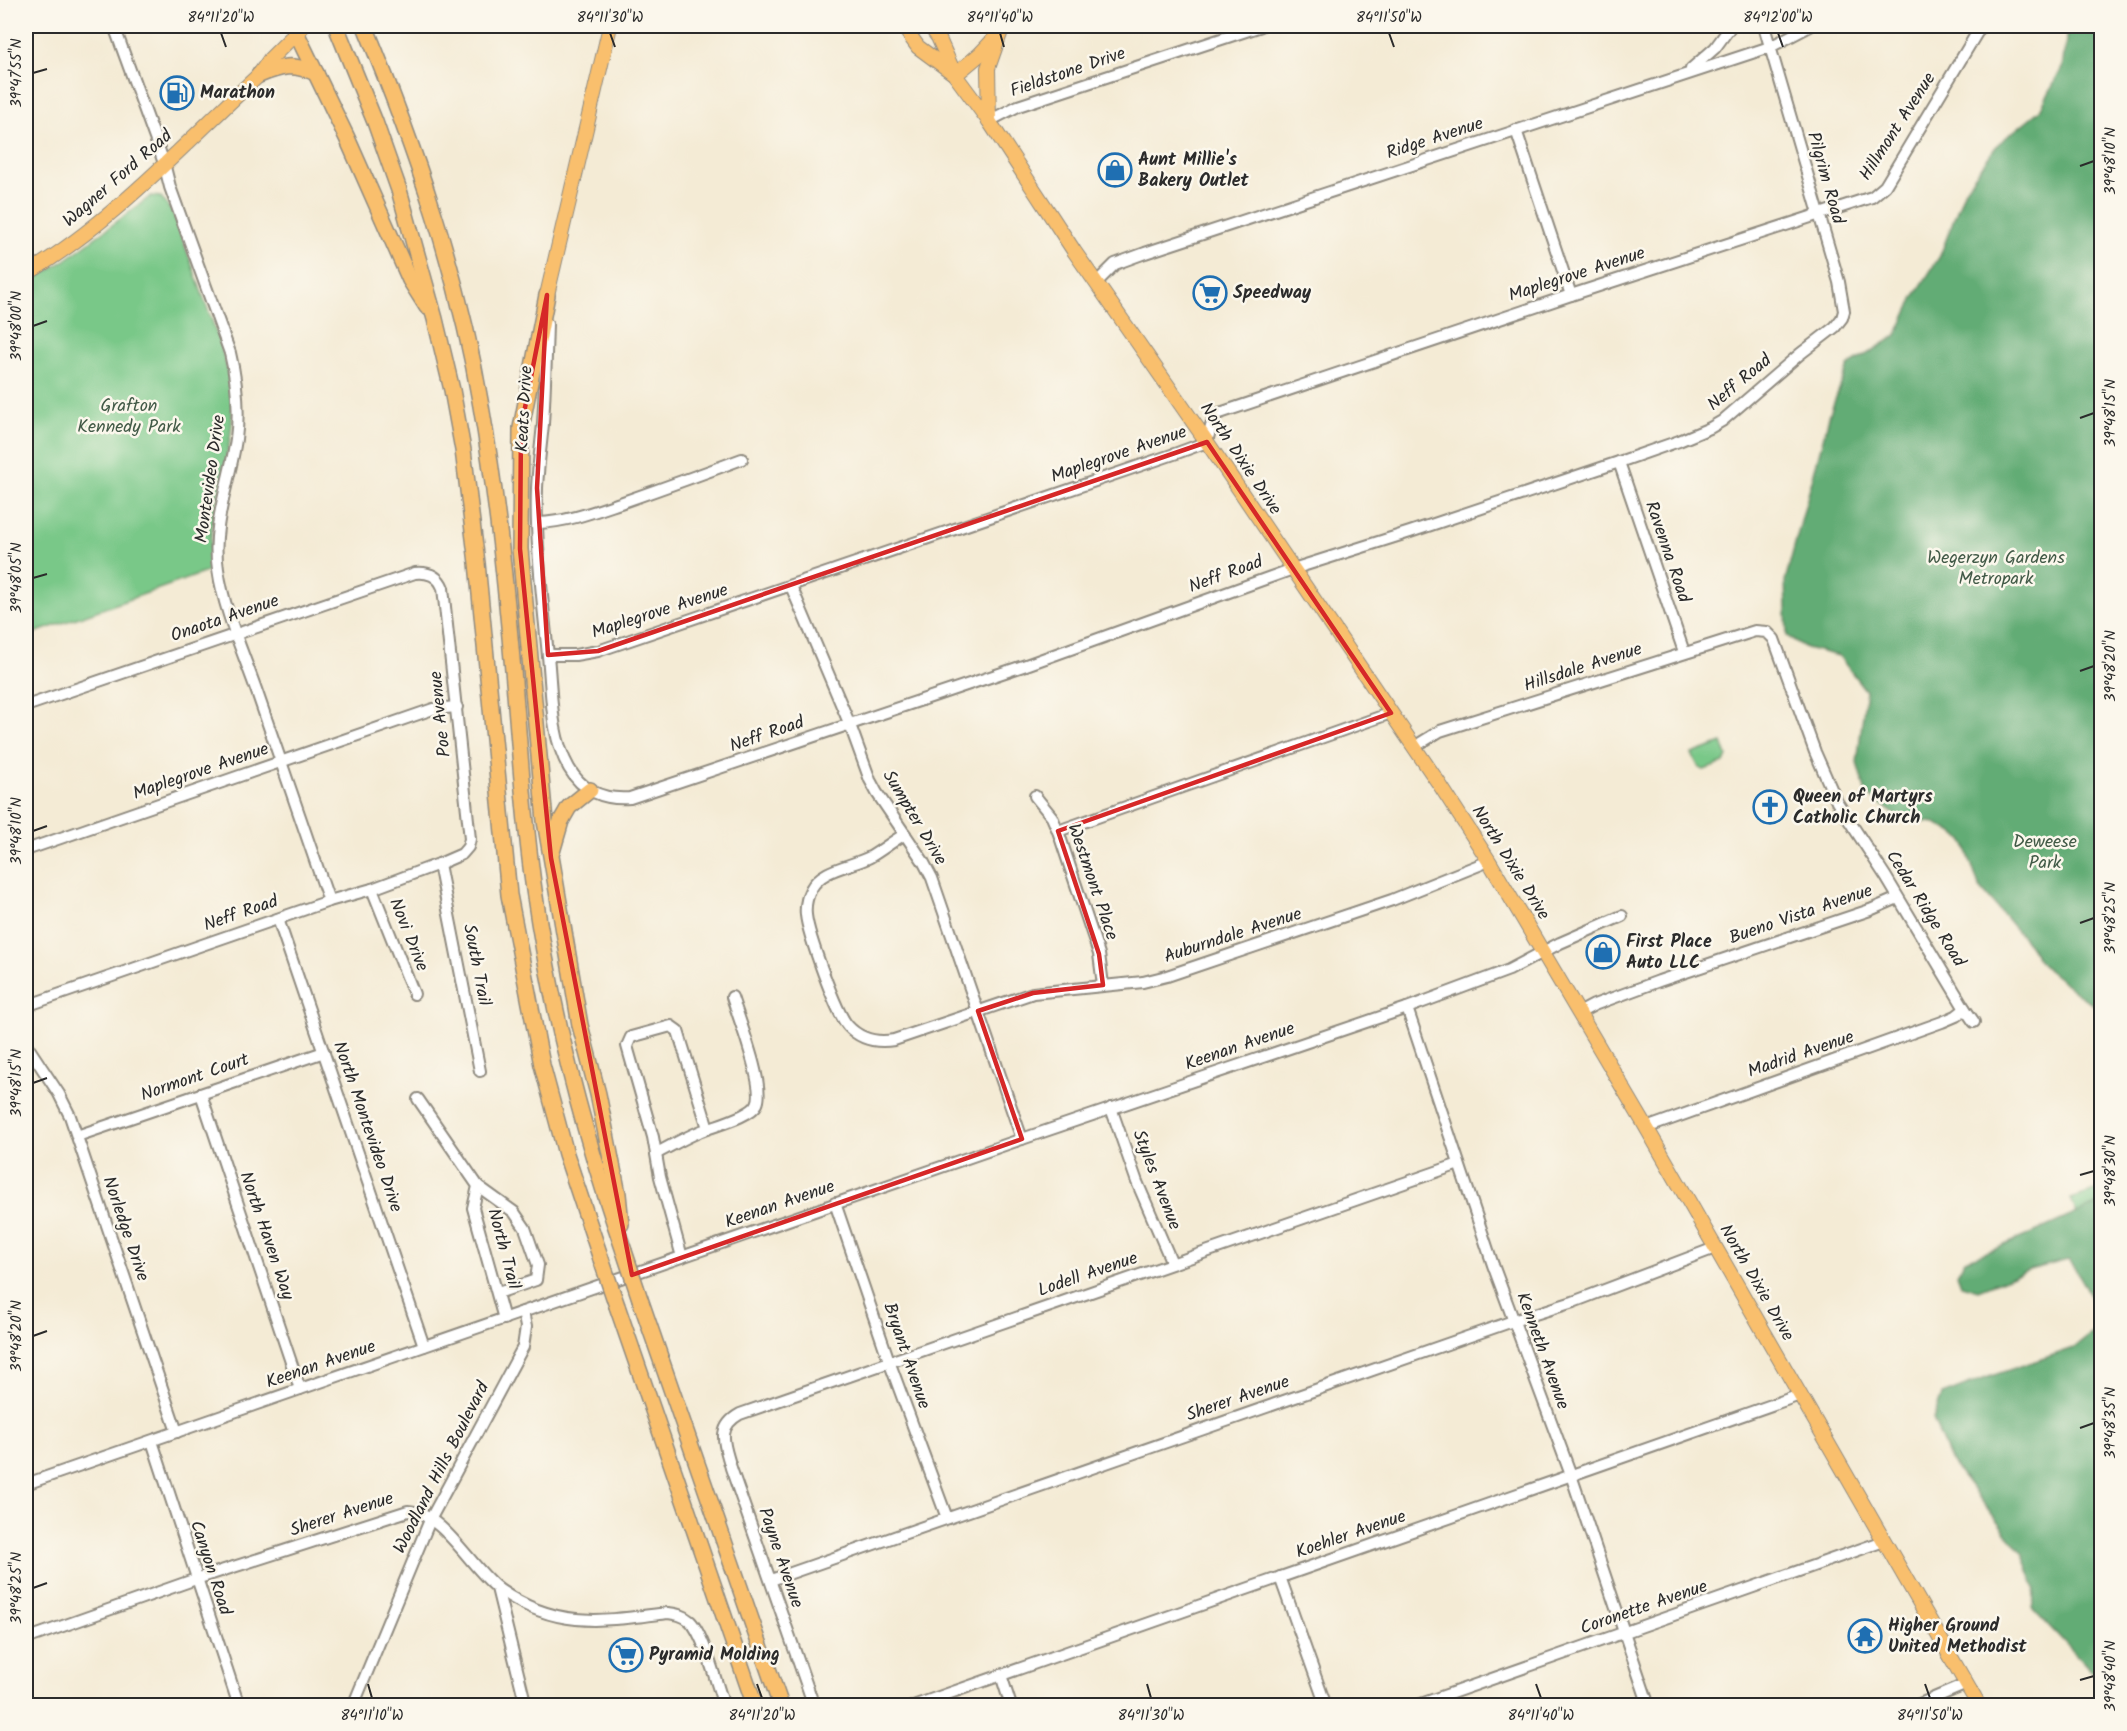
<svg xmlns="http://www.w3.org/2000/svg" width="2127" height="1731" viewBox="0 0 2127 1731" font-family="Kalam,sans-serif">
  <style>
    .green { fill: #79c888; stroke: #527a5a; stroke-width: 1.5 }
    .forest { fill: #62ac74; stroke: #466c50; stroke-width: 1.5 }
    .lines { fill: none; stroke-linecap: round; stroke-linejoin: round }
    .minor-casing { stroke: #908b80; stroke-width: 14 }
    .major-casing { stroke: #908b80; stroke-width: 16 }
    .highway-casing { stroke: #908b80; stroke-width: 18 }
    .minor { stroke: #fff; stroke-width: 10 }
    .major { stroke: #f9bf6d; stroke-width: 14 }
    .highway { stroke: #f9bf6d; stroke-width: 15 }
    .highway-bridge-casing { stroke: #908b80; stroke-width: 18; stroke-linecap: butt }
    .highway-bridge { stroke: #f9bf6d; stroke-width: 15 }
    .marked { fill: none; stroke: #d62828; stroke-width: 4.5; stroke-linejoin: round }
    .ticks { fill: none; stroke: #2b2b2b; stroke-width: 2 }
    .labels { text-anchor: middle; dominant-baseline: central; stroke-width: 5; stroke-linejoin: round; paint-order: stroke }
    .street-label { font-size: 18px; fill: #2b2b2b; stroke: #fbf7ec }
    .poi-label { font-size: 18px; font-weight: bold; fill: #2b2b2b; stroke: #fbf7ec; text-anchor: start }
    .park-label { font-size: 18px; fill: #425a47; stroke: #fbf7ec }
    .neatline { fill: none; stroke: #2b2b2b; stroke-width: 2 }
    .ticks-label { font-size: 15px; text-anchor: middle; fill: #2b2b2b }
  </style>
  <rect width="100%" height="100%" fill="#fbf7ec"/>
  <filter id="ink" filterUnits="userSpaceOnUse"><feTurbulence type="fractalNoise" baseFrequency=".0167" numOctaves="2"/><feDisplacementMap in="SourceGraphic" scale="12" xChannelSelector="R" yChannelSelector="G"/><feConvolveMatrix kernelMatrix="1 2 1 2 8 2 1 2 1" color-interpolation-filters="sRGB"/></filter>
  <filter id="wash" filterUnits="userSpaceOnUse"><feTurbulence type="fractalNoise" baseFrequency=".008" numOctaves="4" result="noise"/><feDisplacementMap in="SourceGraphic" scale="24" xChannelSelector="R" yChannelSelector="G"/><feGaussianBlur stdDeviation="1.35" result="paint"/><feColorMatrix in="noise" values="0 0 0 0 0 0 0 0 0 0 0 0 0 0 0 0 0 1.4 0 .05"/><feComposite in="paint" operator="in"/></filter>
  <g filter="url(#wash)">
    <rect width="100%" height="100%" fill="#f4ebd5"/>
    <g class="green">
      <path d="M151,196L161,197L173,213C184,242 194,270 204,299C219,339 235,379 232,422C229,471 204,521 212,570L26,636V284L64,261Z"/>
      <polygon points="1722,743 1727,756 1724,763 1704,770 1699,768 1692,754"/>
      <polygon points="2101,1189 2101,1271 2071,1199"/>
    </g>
    <g class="forest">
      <polygon points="2068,26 2102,26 2101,1010 2081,996 2042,965 2029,945 1979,886 1963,839 1936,823 1901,819 1866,793 1857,763 1866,691 1839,656 1806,648 1787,636 1785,581 1830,413 1848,366 1896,336 1914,297 1940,256 1965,189 1998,144 2040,110 2062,68"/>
      <path d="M2101,1203V1684L2086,1665L2032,1608L2036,1589L2023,1554L1950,1460L1933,1419L1942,1395L1994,1375L2074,1348L2095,1331C2096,1302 2086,1282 2068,1260L2029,1270L1978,1290L1961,1285L1957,1274L1965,1260C2012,1245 2056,1221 2101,1203Z"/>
    </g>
  </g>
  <g filter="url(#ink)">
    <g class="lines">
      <g class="minor-casing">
        <g id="minor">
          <path d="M114,26L164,163L170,187L230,353C237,382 240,409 236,439C230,482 211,525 218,569C224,612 244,654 258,695C282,763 305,832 329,901"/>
          <polyline points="1691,69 1715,48 1731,26"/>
          <polyline points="989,121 1018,106 1261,26"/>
          <polyline points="1516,130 1571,295"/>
          <polyline points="26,247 33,269"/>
          <polyline points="1097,282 1115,264 1145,253 1770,47 1810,26"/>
          <path d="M547,324C546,357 545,391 543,424C541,445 538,467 537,488C535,544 543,601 548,656C552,693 550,735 569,768C582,791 604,800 630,798L1026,665L1293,569L1410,532L1619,462L1679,441L1710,428L1722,421L1800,354L1835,327L1842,318L1844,311L1839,282L1764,26"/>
          <polyline points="1619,462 1684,652"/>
          <path d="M538,523C568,522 596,511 623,502C663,488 702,474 742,459"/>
          <polyline points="791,586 850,725 870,780 877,793 923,861 932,878 1022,1139"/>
          <polyline points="548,655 575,655 598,651 1177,453 1207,442 1214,415 1571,295 1872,197 1885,186 1981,26"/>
          <path d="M26,706L415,573C428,572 438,575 443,588L470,839L468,847L462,854L439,864L372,889L329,901L26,1006"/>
          <polyline points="1414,747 1440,731 1755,631 1767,632 1774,639 1815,752 1837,802 1886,877 1965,1009 1974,1022"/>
          <polyline points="1035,796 1052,817 1058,831 1099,954 1103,985"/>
          <polyline points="1058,831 1391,713"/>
          <path d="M905,834C893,841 882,850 870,857C851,867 822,868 811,889C807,897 805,906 806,915C808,934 836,1013 848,1026C860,1039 876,1043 894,1040L1033,993L1143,982L1167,976L1392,900L1489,861"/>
          <polyline points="26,850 433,709 457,707"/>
          <polyline points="439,864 480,1071"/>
          <polyline points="372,889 414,994"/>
          <polyline points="278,919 424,1346"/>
          <polyline points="1407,1008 1493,1265 1571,1475 1649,1706"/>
          <polyline points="1579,1013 1594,1005 1659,981 1870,910 1898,898"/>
          <polyline points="26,1044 59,1094 70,1116 177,1432"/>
          <polyline points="201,1094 300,1389"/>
          <polyline points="418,1099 478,1186 473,1208 504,1319"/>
          <polyline points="1111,1108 1137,1182 1172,1263"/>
          <polyline points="1646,1128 1942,1022 1956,1016 1965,1009"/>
          <polyline points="77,1136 324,1052"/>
          <path d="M657,1153C671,1146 684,1138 699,1132C712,1126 751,1117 757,1104C766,1088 738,1016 732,997"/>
          <polyline points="478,1186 514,1212 525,1228 538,1265 536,1280 498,1293"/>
          <polyline points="835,1203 889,1361 947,1518"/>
          <polyline points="682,1257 660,1177 653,1137 627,1046 631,1037 671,1026 678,1031 708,1128"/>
          <polyline points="152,1441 239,1706"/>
          <polyline points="26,1484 1022,1139 1407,1008 1509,970 1560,943 1622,916"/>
          <polyline points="1280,1577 1326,1706"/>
          <polyline points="771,1580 1513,1321 1573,1302 1715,1248"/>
          <polyline points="497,1588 526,1706"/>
          <path d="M26,1639L196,1579L408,1511C443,1512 473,1571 500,1590C558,1630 603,1621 668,1613C676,1614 683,1615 690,1621C704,1635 717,1685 724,1706"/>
          <polyline points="1001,1675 1011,1706"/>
          <polyline points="353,1706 430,1520 523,1347 526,1327 523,1312"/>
          <path d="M814,1706L731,1468C725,1445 715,1428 740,1414L1459,1164"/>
          <polyline points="913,1706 1800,1395"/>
          <polyline points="1415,1706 1884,1541"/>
          <polyline points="1915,1706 1967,1684"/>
        </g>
      </g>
      <g class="major-casing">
        <g id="major">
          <polyline points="903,26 918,47 953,73"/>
          <polyline points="930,26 938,37 955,75 989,121 1074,251 1207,442 1440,785 1489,861 1642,1120 1979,1706"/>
          <polyline points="955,75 979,55 995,38"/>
          <polyline points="989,121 988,68 1002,28"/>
          <path d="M26,274C111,224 186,142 259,75L270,59L303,26"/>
          <polyline points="547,295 610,26"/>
        </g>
      </g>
      <g class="highway-casing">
        <g id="highway">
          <polyline points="293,26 347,138 410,280 427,307"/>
          <polyline points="336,26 375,122 399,190 435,319 452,390 463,450 477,563 509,895 542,1065 566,1154 601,1259"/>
          <path d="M365,26C415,148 459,275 481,406C497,497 506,589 514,682C520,751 524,821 534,890C552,1014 583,1133 624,1251"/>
          <path d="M259,75C282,66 292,63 316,73"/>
          <polyline points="547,295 521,428 520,549 545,821 580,1025 598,1094 618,1194 621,1224"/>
          <polyline points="552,852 561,821 569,807 590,790"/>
          <polyline points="640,1299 781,1706"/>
          <polyline points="617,1306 755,1706"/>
        </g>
      </g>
      <use href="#minor" class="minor"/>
      <use href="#major" class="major"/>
      <use href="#highway" class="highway"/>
      <g class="highway-bridge-casing">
        <g id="highway-bridge">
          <polyline points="624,1251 640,1299"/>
          <polyline points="601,1259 617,1306"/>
        </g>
      </g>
      <use href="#highway-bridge" class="highway-bridge"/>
    </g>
  </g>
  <path class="marked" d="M547,295L537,488L548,655L598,651L1207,442L1391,713L1058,831L1099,954L1103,985L1033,993L978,1011L1022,1139L632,1275L551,858L520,549L521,428Z"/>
  <path class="ticks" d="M221,33L226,47M610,33L615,47M1000,33L1004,47M1389,33L1394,47M1778,33L1783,47M33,73L47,69M2080,166L2094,161M33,326L47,321M2080,418L2094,413M33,578L47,574M2080,671L2094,666M33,831L47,826M2080,923L2094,918M33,1083L47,1078M2080,1175L2094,1171M33,1336L47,1331M2080,1428L2094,1423M33,1588L47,1583M2080,1680L2094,1676M368,1684L372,1698M757,1684L762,1698M1147,1684L1151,1698M1536,1684L1541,1698M1925,1684L1930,1698"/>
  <defs>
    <g id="fuel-ring" transform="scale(1.725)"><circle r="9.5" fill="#fbf7ec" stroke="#1f6fb2" stroke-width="1.5"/><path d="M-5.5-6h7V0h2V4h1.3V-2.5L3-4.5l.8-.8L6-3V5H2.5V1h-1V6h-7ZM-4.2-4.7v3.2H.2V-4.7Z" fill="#1f6fb2"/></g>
    <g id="shop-ring" transform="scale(1.725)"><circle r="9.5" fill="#fbf7ec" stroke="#1f6fb2" stroke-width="1.5"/><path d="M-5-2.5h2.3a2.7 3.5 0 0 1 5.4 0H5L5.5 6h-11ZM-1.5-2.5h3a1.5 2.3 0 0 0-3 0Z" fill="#1f6fb2"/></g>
    <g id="supermarket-ring" transform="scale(1.725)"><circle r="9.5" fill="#fbf7ec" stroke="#1f6fb2" stroke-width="1.5"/><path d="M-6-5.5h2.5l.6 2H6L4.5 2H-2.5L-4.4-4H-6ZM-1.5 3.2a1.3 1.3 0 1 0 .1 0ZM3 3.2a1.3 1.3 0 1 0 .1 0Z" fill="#1f6fb2"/></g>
    <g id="church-ring" transform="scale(1.725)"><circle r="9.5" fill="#fbf7ec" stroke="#1f6fb2" stroke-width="1.5"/><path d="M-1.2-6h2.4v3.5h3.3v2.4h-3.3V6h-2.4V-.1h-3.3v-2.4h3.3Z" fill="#1f6fb2"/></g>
    <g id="temple-ring" transform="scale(1.725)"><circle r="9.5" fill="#fbf7ec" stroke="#1f6fb2" stroke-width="1.5"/><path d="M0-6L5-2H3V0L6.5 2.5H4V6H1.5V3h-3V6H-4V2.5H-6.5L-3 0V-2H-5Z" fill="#1f6fb2"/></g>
  </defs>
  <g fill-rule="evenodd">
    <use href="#fuel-ring" x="177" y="93"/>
    <use href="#shop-ring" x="1115" y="170"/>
    <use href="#supermarket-ring" x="1210" y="293"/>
    <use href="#church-ring" x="1770" y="807"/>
    <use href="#shop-ring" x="1603" y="952"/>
    <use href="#temple-ring" x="1865" y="1636"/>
    <use href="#supermarket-ring" x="626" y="1655"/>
  </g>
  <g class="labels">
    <g class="street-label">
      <text transform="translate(1068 73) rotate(-19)">Fieldstone Drive</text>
      <text transform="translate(1898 127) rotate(-57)">Hillmont Avenue</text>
      <text transform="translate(1435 139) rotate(-18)">Ridge Avenue</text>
      <text transform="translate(1825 178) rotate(74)">Pilgrim Road</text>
      <text transform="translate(118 179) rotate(-41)">Wagner Ford Road</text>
      <text transform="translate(1577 275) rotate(-18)">Maplegrove Avenue</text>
      <text transform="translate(1740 383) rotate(-40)">Neff Road</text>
      <text transform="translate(525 409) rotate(-87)">Keats Drive</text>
      <text transform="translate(1119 455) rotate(-19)">Maplegrove Avenue</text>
      <text transform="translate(1240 459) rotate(56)">North Dixie Drive</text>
      <text transform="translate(211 479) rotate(-82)">Montevideo Drive</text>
      <text transform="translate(1667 552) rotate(71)">Ravenna Road</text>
      <text transform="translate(1226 575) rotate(-20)">Neff Road</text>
      <text transform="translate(660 612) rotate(-18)">Maplegrove Avenue</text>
      <text transform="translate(225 619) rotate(-19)">Onaota Avenue</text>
      <text transform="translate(1583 668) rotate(-18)">Hillsdale Avenue</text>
      <text transform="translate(441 714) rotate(-96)">Poe Avenue</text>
      <text transform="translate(767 735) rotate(-19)">Neff Road</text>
      <text transform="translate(201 772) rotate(-19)">Maplegrove Avenue</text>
      <text transform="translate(914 818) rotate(59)">Sumpter Drive</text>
      <text transform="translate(1510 863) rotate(58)">North Dixie Drive</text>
      <text transform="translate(1092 882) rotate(71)">Westmont Place</text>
      <text transform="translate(1925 909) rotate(58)">Cedar Ridge Road</text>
      <text transform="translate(241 914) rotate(-19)">Neff Road</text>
      <text transform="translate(1801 915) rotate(-19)">Bueno Vista Avenue</text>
      <text transform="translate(408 935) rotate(68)">Novi Drive</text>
      <text transform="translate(1233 936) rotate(-18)">Auburndale Avenue</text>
      <text transform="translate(476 965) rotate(79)">South Trail</text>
      <text transform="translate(1240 1047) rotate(-19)">Keenan Avenue</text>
      <text transform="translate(1801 1055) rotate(-19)">Madrid Avenue</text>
      <text transform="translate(195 1078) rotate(-19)">Normont Court</text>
      <text transform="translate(367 1127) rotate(71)">North Montevideo Drive</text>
      <text transform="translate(1156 1180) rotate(69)">Styles Avenue</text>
      <text transform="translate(780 1205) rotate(-19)">Keenan Avenue</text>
      <text transform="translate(125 1229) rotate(71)">Norledge Drive</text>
      <text transform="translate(266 1236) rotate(71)">North Haven Way</text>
      <text transform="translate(503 1249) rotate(75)">North Trail</text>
      <text transform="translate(1088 1275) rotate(-19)">Lodell Avenue</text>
      <text transform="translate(1756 1283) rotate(60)">North Dixie Drive</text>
      <text transform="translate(1542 1351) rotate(70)">Kenneth Avenue</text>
      <text transform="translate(906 1356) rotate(71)">Bryant Avenue</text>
      <text transform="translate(321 1365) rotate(-19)">Keenan Avenue</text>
      <text transform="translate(1238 1399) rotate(-19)">Sherer Avenue</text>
      <text transform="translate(442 1468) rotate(-63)">Woodland Hills Boulevard</text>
      <text transform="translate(342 1515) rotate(-18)">Sherer Avenue</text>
      <text transform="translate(1351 1535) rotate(-19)">Koehler Avenue</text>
      <text transform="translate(780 1558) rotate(71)">Payne Avenue</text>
      <text transform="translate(210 1568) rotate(72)">Canyon Road</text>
      <text transform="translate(1644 1608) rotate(-19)">Coronette Avenue</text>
    </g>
    <g class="poi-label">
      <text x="200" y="93">Marathon</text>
      <text x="1138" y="160">Aunt Millie's<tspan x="1138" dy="21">Bakery Outlet</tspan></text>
      <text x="1233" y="293">Speedway</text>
      <text x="1793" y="797">Queen of Martyrs<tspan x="1793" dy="21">Catholic Church</tspan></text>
      <text x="1626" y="942">First Place<tspan x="1626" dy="21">Auto LLC</tspan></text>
      <text x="1888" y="1626">Higher Ground<tspan x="1888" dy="21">United Methodist</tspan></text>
      <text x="649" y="1655">Pyramid Molding</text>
    </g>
    <g class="park-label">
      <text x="129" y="406">Grafton<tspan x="129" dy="21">Kennedy Park</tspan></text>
      <text x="1996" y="558">Wegerzyn Gardens<tspan x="1996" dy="21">Metropark</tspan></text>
      <text x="2045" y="842">Deweese<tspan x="2045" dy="21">Park</tspan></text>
    </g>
  </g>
  <rect width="2127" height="1731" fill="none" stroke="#fbf7ec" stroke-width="66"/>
  <rect x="33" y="33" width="2061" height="1665" class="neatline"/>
  <g class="ticks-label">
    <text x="221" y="22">84°11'20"W</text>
    <text x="610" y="22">84°11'30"W</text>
    <text x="1000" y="22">84°11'40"W</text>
    <text x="1389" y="22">84°11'50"W</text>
    <text x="1778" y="22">84°12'00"W</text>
    <text transform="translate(16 73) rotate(-90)" y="5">39°47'55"N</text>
    <text transform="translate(2110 161) rotate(-90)" y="5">39°48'10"N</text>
    <text transform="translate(16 326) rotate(-90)" y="5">39°48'00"N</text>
    <text transform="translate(2110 413) rotate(-90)" y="5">39°48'15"N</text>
    <text transform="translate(16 578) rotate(-90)" y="5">39°48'05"N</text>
    <text transform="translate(2110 666) rotate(-90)" y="5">39°48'20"N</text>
    <text transform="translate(16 831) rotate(-90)" y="5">39°48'10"N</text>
    <text transform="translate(2110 918) rotate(-90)" y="5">39°48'25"N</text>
    <text transform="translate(16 1083) rotate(-90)" y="5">39°48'15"N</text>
    <text transform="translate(2110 1171) rotate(-90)" y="5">39°48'30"N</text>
    <text transform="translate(16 1336) rotate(-90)" y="5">39°48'20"N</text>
    <text transform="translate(2110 1423) rotate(-90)" y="5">39°48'35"N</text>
    <text transform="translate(16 1588) rotate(-90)" y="5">39°48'25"N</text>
    <text transform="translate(2110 1676) rotate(-90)" y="5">39°48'40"N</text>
    <text x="372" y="1720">84°11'10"W</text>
    <text x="762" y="1720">84°11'20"W</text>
    <text x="1151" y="1720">84°11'30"W</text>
    <text x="1541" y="1720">84°11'40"W</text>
    <text x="1930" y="1720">84°11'50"W</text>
  </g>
</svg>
